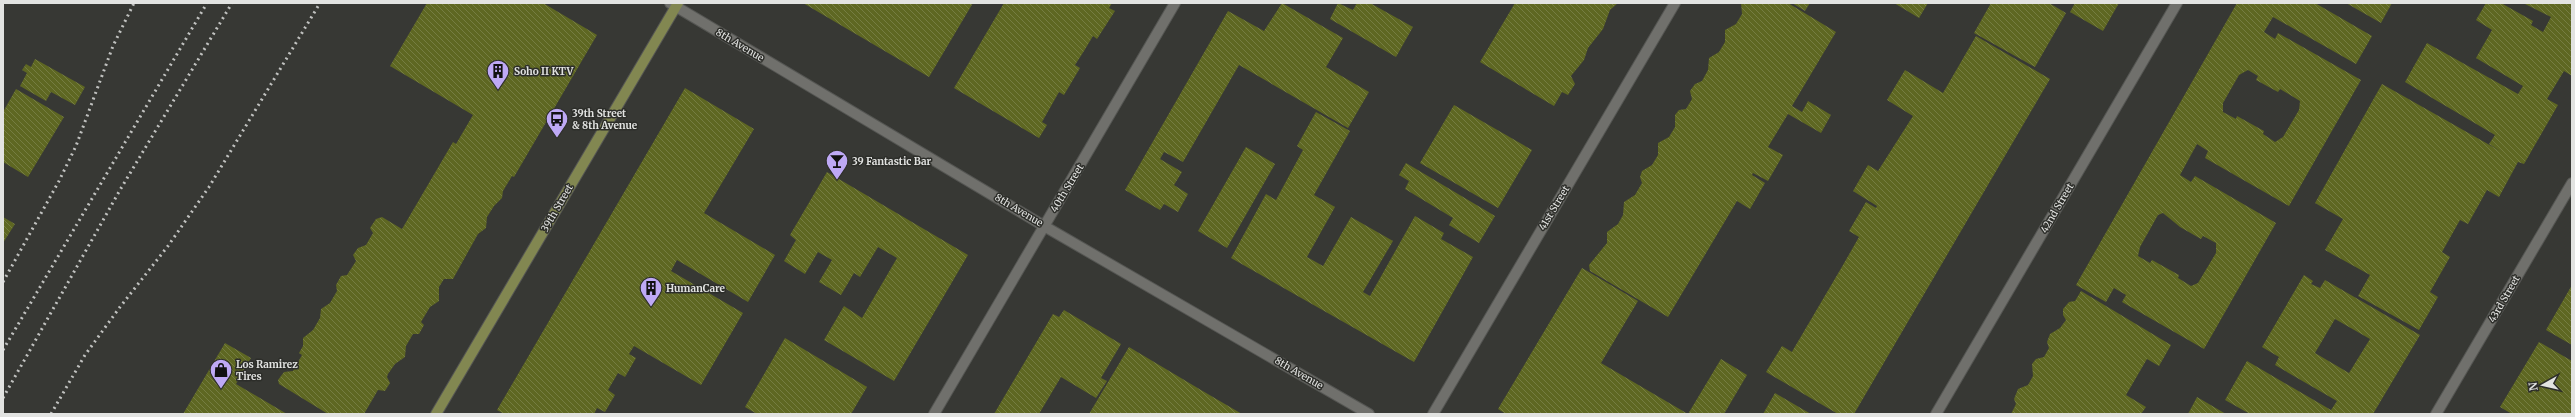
<svg xmlns="http://www.w3.org/2000/svg" width="2575" height="417" viewBox="0 0 2575 417" font-family="Merriweather,serif">
  <style>
    .building { fill: url(#building-back-hatch); fill-rule: evenodd }
    .lines { fill: none; stroke-linecap: round; stroke-linejoin: round }
    .minor-casing { stroke: #555653; stroke-width: 12 }
    .secondary-casing { stroke: #555653; stroke-width: 12 }
    .minor { stroke: #70706c; stroke-width: 10 }
    .secondary { stroke: #828751; stroke-width: 10 }
    .rail { stroke: #c1c2c0; stroke-width: 3; stroke-dasharray: 2 4; stroke-linecap: butt }
    .labels { text-anchor: middle; dominant-baseline: central; stroke-width: 3; stroke-linejoin: round; paint-order: stroke }
    .street-label { font-size: 10px; fill: #e2e3e1; stroke: #2d2e2a }
    .poi-label { font-size: 10px; font-weight: bold; fill: #e2e3e1; stroke: #2d2e2a; text-anchor: start }
  </style>
  <defs>
    <pattern id="building-back-hatch" width="6" height="6" patternUnits="userSpaceOnUse"><rect width="6" height="6" fill="#5e6722"/><path d="M-1 5l2 2M0 0l6 6M5-1l2 2" fill="none" stroke="#757d42"/></pattern>
  </defs>
  <rect width="100%" height="100%" fill="#373834"/>
  <g class="building">
    <polygon points="427,3 543,3 597,35 514,177 512,176 503,191 502,198 494,206 487,217 486,228 478,234 453,279 444,279 439,287 439,301 430,307 421,322 424,325 419,334 413,334 406,346 405,357 395,364 388,374 387,377 390,383 385,391 378,390 364,414 328,414 279,384 278,380 284,372 293,371 302,355 299,353 303,346 303,338 313,330 320,318 321,309 330,303 337,291 336,285 341,276 347,275 356,261 353,255 358,248 366,245 373,233 370,228 376,219 382,217 402,229 453,142 456,144 473,115 390,66"/>
    <polygon points="803,3 973,3 929,77"/>
    <polygon points="1004,3 1112,3 1109,8 1115,11 1097,39 1093,36 1084,51 1075,65 1080,68 1064,95 1059,92 1042,122 1047,125 1039,138 954,88"/>
    <polygon points="1282,3 1343,38 1326,67 1369,92 1348,128 1239,65 1183,162 1164,152 1160,159 1182,172 1174,185 1188,194 1178,212 1164,204 1160,210 1125,190 1228,11 1264,31"/>
    <polygon points="1338,3 1353,10 1357,3 1370,3 1413,27 1396,57 1330,19"/>
    <polygon points="1515,3 1618,3 1610,10 1603,29 1588,48 1584,60 1571,76 1575,84 1568,95 1562,92 1554,106 1480,62"/>
    <polygon points="1741,3 1788,3 1836,32 1792,106 1802,112 1808,101 1831,115 1821,133 1788,114 1768,147 1783,155 1768,181 1753,173 1752,175 1765,183 1750,209 1737,201 1668,317 1590,271 1589,265 1607,243 1607,232 1618,224 1623,215 1624,202 1635,195 1642,183 1640,177 1642,171 1652,165 1658,155 1658,143 1669,137 1675,127 1675,115 1679,110 1686,109 1692,99 1690,91 1695,84 1702,81 1708,70 1709,58 1719,52 1725,42 1725,30 1736,24 1742,14"/>
    <polygon points="1792,3 1810,3 1805,11"/>
    <polygon points="1894,3 1928,3 1919,18"/>
    <polygon points="1991,3 2049,3 2066,13 2035,67 1974,33"/>
    <polygon points="2075,3 2119,3 2103,31 2070,12"/>
    <path d="M2237,3H2315L2372,36L2356,64L2273,17L2264,32L2275,39L2278,33L2361,80L2289,206L2205,158L2208,151L2197,144L2180,175L2191,182L2195,176L2276,223L2204,349L2122,302L2126,295L2114,288L2106,302L2076,285ZM2248,70L2258,76L2256,80L2278,92L2280,89L2300,101L2299,110L2283,137L2275,142L2263,134L2264,131L2237,116L2236,119L2223,112V103L2239,75ZM2163,213L2180,227L2201,239L2203,236L2216,243V253L2198,283L2191,286L2178,278L2179,275L2152,260L2150,263L2138,256L2140,247L2158,215Z"/>
    <polygon points="2346,3 2392,3 2381,23"/>
    <polygon points="2486,3 2501,3 2533,21 2531,25 2543,32 2551,17 2523,3 2572,3 2572,76 2564,71 2547,99 2558,105 2524,164 2518,162 2499,197 2487,190 2468,224 2460,220 2442,252 2450,257 2430,292 2438,297 2419,330 2358,296 2370,275 2325,250 2343,219 2315,203 2382,84 2502,152 2489,144 2495,135 2405,82 2427,43 2518,94 2523,86 2476,58 2492,30 2476,20"/>
    <polygon points="1976,36 2050,79 1854,414 1838,414 1766,372 1782,346 1792,352 1793,350 1843,265 1859,237 1849,231 1866,202 1876,208 1877,206 1853,191 1868,165 1878,171 1913,116 1887,100 1905,70 1943,93"/>
    <polygon points="35,59 85,87 75,105 51,92 46,101 20,86 27,73 22,70 26,64 31,67"/>
    <polygon points="685,88 754,129 704,213 775,255 748,302 677,260 671,271 743,313 701,385 634,346 629,354 636,358 625,377 618,373 608,390 615,395 605,412 597,408 594,414 504,414 497,410"/>
    <polygon points="16,89 64,117 28,177 3,162 3,112"/>
    <polygon points="1454,105 1532,150 1498,208 1420,163"/>
    <polygon points="1316,112 1350,131 1314,195 1335,207 1307,257 1323,266 1351,217 1393,241 1363,292 1370,296 1415,216 1444,233 1441,239 1473,257 1414,362 1231,258 1266,194 1276,200 1303,150 1297,146"/>
    <polygon points="1246,147 1275,164 1227,248 1198,231"/>
    <polygon points="1406,163 1495,216 1479,243 1449,225 1453,218 1405,189 1409,181 1399,175"/>
    <polygon points="827,172 968,255 894,381 824,340 844,306 862,318 897,258 878,247 860,277 854,273 841,295 819,282 832,260 818,252 805,274 784,261 796,240 790,235"/>
    <polygon points="3,217 15,224 3,243"/>
    <polygon points="1582,268 1638,301 1601,363 1688,414 1506,414 1498,409"/>
    <path d="M2304,275L2313,281L2311,284L2320,288L2325,280L2420,335L2373,414H2250L2225,400L2247,361L2331,410L2337,401L2275,365L2279,357L2262,347ZM2335,319L2370,339L2349,373L2315,353Z"/>
    <polygon points="2572,285 2572,345 2546,330"/>
    <polygon points="2081,291 2171,345 2159,366 2147,359 2126,395 2146,407 2141,414 2011,414 2016,404 2014,399 2018,389 2028,385 2033,376 2032,364 2036,359 2044,357 2049,348 2047,342 2050,334 2060,328 2066,320 2063,315 2063,309 2069,302 2075,301"/>
    <polygon points="1064,310 1121,344 1101,378 1107,381 1096,398 1061,377 1039,414 994,414 1053,314 1059,317"/>
    <polygon points="785,338 867,387 851,414 757,414 745,407"/>
    <polygon points="2539,342 2572,361 2572,414 2512,414 2500,407"/>
    <polygon points="225,343 251,358 236,384 287,414 183,414"/>
    <polygon points="1129,347 1201,390 1242,414 1089,414"/>
    <polygon points="1721,359 1747,375 1724,414 1688,414"/>
    <polygon points="1775,393 1804,410 1811,414 1763,414"/>
    <polygon points="2197,397 2226,414 2188,414"/>
  </g>
  <g class="lines">
    <g class="minor-casing">
      <g id="minor">
        <polyline points="670,3 1044,226 1369,414"/>
        <polyline points="934,414 1175,3"/>
        <polyline points="1433,414 1675,3"/>
        <polyline points="1936,414 2177,3"/>
        <polyline points="2436,414 2572,183"/>
      </g>
    </g>
    <g class="secondary-casing">
      <polyline id="secondary" points="436,414 678,3"/>
    </g>
    <use href="#minor" class="minor"/>
    <use href="#secondary" class="secondary"/>
    <g class="rail">
      <polyline points="3,282 59,181 76,146 113,46 134,3"/>
      <polyline points="3,350 207,3"/>
      <polyline points="3,398 120,190 232,3"/>
      <polyline points="51,414 85,355 120,307 168,246 209,187 320,3"/>
    </g>
  </g>
  <defs>
    <g id="building-pin" transform="scale(1.15)"><path d="M0 17L-7.5 6A9.5 9.5 0 1 1 7.5 6Z" fill="#bea9f5" stroke="#2d2e2a"/><path d="M-4-6H4V6H1V3H-1V6H-4ZM-2.5-4.3h1.7v1.8h-1.7ZM.8-4.3h1.7v1.8H.8ZM-2.5-1h1.7V.8h-1.7ZM.8-1h1.7V.8H.8Z" fill="#111"/></g>
    <g id="bus-pin" transform="scale(1.15)"><path d="M0 17L-7.5 6A9.5 9.5 0 1 1 7.5 6Z" fill="#bea9f5" stroke="#2d2e2a"/><path d="M-5-6H5V4H4V6H2V4H-2V6H-4V4H-5ZM-3.5-4V0h7V-4ZM-3.5 1.2v1.5H-2V1.2ZM2 1.2v1.5H3.5V1.2Z" fill="#111"/></g>
    <g id="bar-pin" transform="scale(1.15)"><path d="M0 17L-7.5 6A9.5 9.5 0 1 1 7.5 6Z" fill="#bea9f5" stroke="#2d2e2a"/><path d="M-6-5H6L.8 .8V4.5H3.5V6h-7V4.5H-.8V.8Z" fill="#111"/></g>
    <g id="shop-pin" transform="scale(1.15)"><path d="M0 17L-7.5 6A9.5 9.5 0 1 1 7.5 6Z" fill="#bea9f5" stroke="#2d2e2a"/><path d="M-5-2.5h2.3a2.7 3.5 0 0 1 5.4 0H5L5.5 6h-11ZM-1.5-2.5h3a1.5 2.3 0 0 0-3 0Z" fill="#111"/></g>
  </defs>
  <g fill-rule="evenodd">
    <use href="#building-pin" x="498" y="71"/>
    <use href="#bus-pin" x="557" y="119"/>
    <use href="#bar-pin" x="837" y="161"/>
    <use href="#building-pin" x="651" y="288"/>
    <use href="#shop-pin" x="221" y="370"/>
  </g>
  <g class="labels">
    <g class="street-label">
      <text transform="translate(740 45) rotate(31)">8th Avenue</text>
      <text transform="translate(1067 188) rotate(-59)">40th Street</text>
      <text transform="translate(557 208) rotate(-60)">39th Street</text>
      <text transform="translate(1554 208) rotate(-59)">41st Street</text>
      <text transform="translate(2057 208) rotate(-60)">42nd Street</text>
      <text transform="translate(1019 210) rotate(31)">8th Avenue</text>
      <text transform="translate(2504 299) rotate(-60)">43rd Street</text>
      <text transform="translate(1299 373) rotate(30)">8th Avenue</text>
    </g>
    <g class="poi-label">
      <text x="514" y="71">Soho II KTV</text>
      <text x="572" y="113">39th Street<tspan x="572" dy="12">&amp; 8th Avenue</tspan></text>
      <text x="852" y="161">39 Fantastic Bar</text>
      <text x="666" y="288">HumanCare</text>
      <text x="236" y="364">Los Ramirez<tspan x="236" dy="12">Tires</tspan></text>
    </g>
  </g>
  <rect width="2575" height="417" fill="none" stroke="#e2e3e1" stroke-width="8"/>
  <g transform="translate(2543 385) rotate(262)" stroke="#2d2e2a" stroke-width="3" paint-order="stroke">
  <path d="M0-3L7 15L0 10L-7 15Z" fill="#e2e3e1"/>
  <text y="-6" font-size="11" font-weight="bold" text-anchor="middle" fill="#e2e3e1">N</text>
  </g>
</svg>
